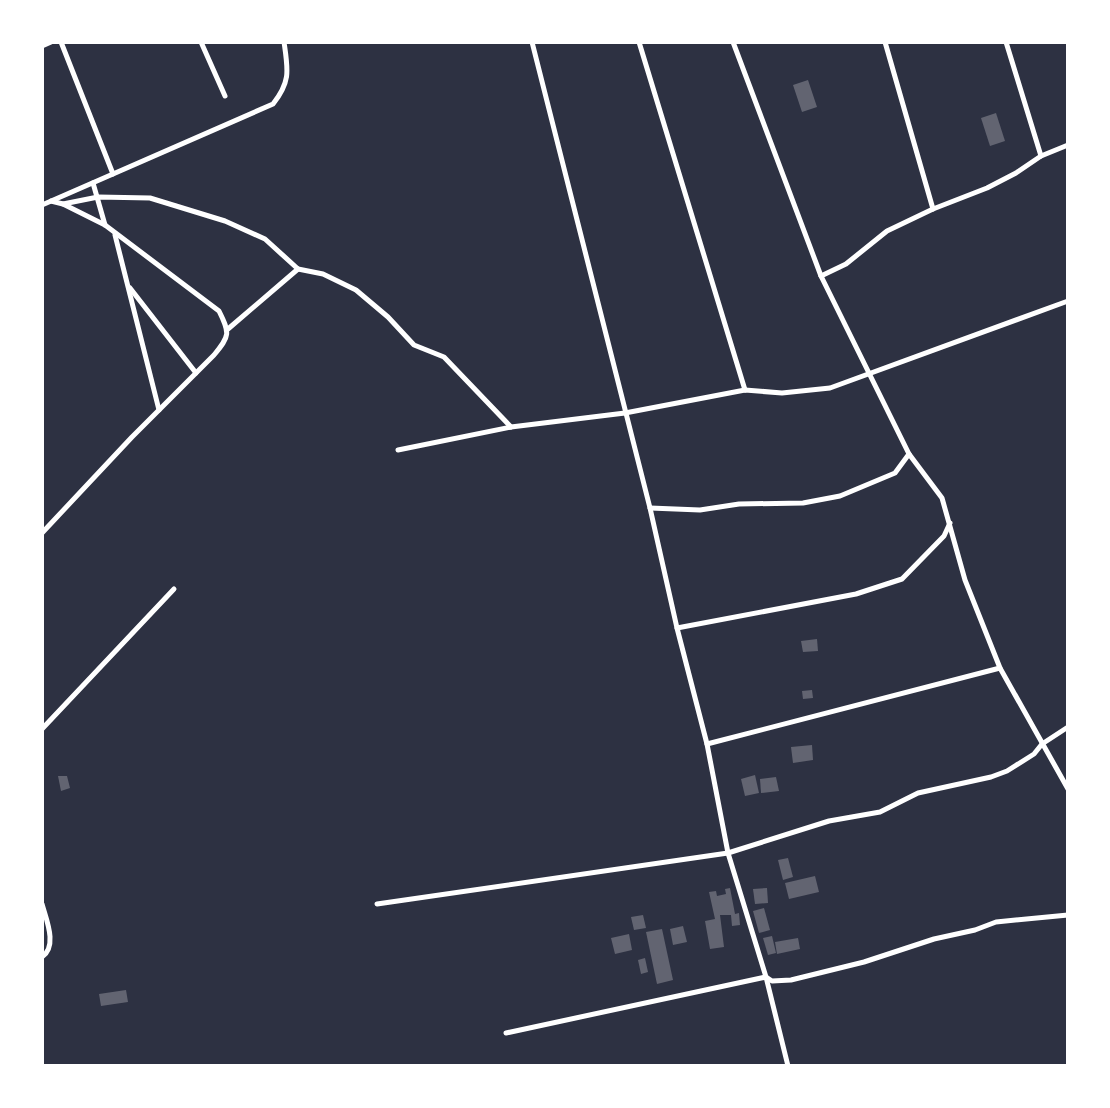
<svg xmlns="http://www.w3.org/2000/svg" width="1110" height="1108" viewBox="0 0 1110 1108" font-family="'Archivo Narrow',sans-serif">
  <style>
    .building { fill: #626471 }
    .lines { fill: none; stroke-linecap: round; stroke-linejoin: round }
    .minor { stroke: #fff; stroke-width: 5 }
  </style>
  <rect width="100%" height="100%" fill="#2d3142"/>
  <g class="building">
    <polygon points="808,80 817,107 802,112 793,85"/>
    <polygon points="996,113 1005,141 990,146 981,118"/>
    <polygon points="817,639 818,651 803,652 801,641"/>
    <polygon points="812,690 813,698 803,699 802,691"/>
    <polygon points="812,745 813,760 793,763 791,747"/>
    <polygon points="755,775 759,793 745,796 741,779"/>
    <polygon points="58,776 67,776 70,788 61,791"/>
    <polygon points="776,777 779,791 761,793 760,779"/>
    <polygon points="788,858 793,877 783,880 778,860"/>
    <polygon points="815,876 819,892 789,899 785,883"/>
    <polygon points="730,888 735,914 739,913 740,925 732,926 731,915 720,915 724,947 710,949 705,921 715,919 709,892 716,891 717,896 726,894 725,889"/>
    <polygon points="767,888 768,903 755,904 753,889"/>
    <polygon points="764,908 770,930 759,933 753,911"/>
    <polygon points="643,915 646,928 634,930 631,917"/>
    <polygon points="683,926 687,942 673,945 670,929"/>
    <polygon points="662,929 673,980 657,984 646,932"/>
    <polygon points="629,934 632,950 615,954 611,938"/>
    <polygon points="772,936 776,953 768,955 763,938"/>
    <polygon points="798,938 800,949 777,954 775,942"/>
    <polygon points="645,958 648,972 641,974 638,960"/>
    <polygon points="126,990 128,1002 101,1006 99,994"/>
  </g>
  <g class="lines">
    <g class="minor">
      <polyline points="201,42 225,96"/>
      <polyline points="532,42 650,508 677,628 707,744 728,853 766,977 788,1066"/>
      <polyline points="639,42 745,390"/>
      <polyline points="733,42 821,276 909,454 942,498 965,580 1000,668 1068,789"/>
      <polyline points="885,42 933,209"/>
      <polyline points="1006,42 1041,156"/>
      <polyline points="42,46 51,42"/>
      <path d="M113,174L273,104C291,81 288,70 284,42"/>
      <polyline points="93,183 105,225"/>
      <polyline points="63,204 98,197 150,198 225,221 265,239 298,269 323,274 356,290 388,317 414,345 444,357 511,427"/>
      <polyline points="42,205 113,174 61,42"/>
      <polyline points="115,235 159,410"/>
      <polyline points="821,276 846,264 887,231 933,209 987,188 1016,173 1041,156 1068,145"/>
      <polyline points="130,288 196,373"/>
      <polyline points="228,329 298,269"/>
      <polyline points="398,450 511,427 625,413 745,390 782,393 830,388 1068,301"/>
      <polyline points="650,508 700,510 739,504 803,503 840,496 895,473 909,454"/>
      <path d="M42,533L132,437L214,355C230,336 230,333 219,311L105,225L63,204L51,201"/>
      <polyline points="677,628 856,594 902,579 944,536 950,523"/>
      <polyline points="42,729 174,589"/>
      <polyline points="707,744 1000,668"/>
      <path d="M42,904C46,919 58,946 42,957"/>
      <polyline points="377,904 728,853 829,821 880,812 918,793 991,777 1007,771 1034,754 1042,744 1068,727"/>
      <polyline points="506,1033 766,977 772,981 791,980 864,962 934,939 975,930 996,922 1068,915"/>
    </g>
  </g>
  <rect width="1110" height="1108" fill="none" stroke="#ffffff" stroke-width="88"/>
</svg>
